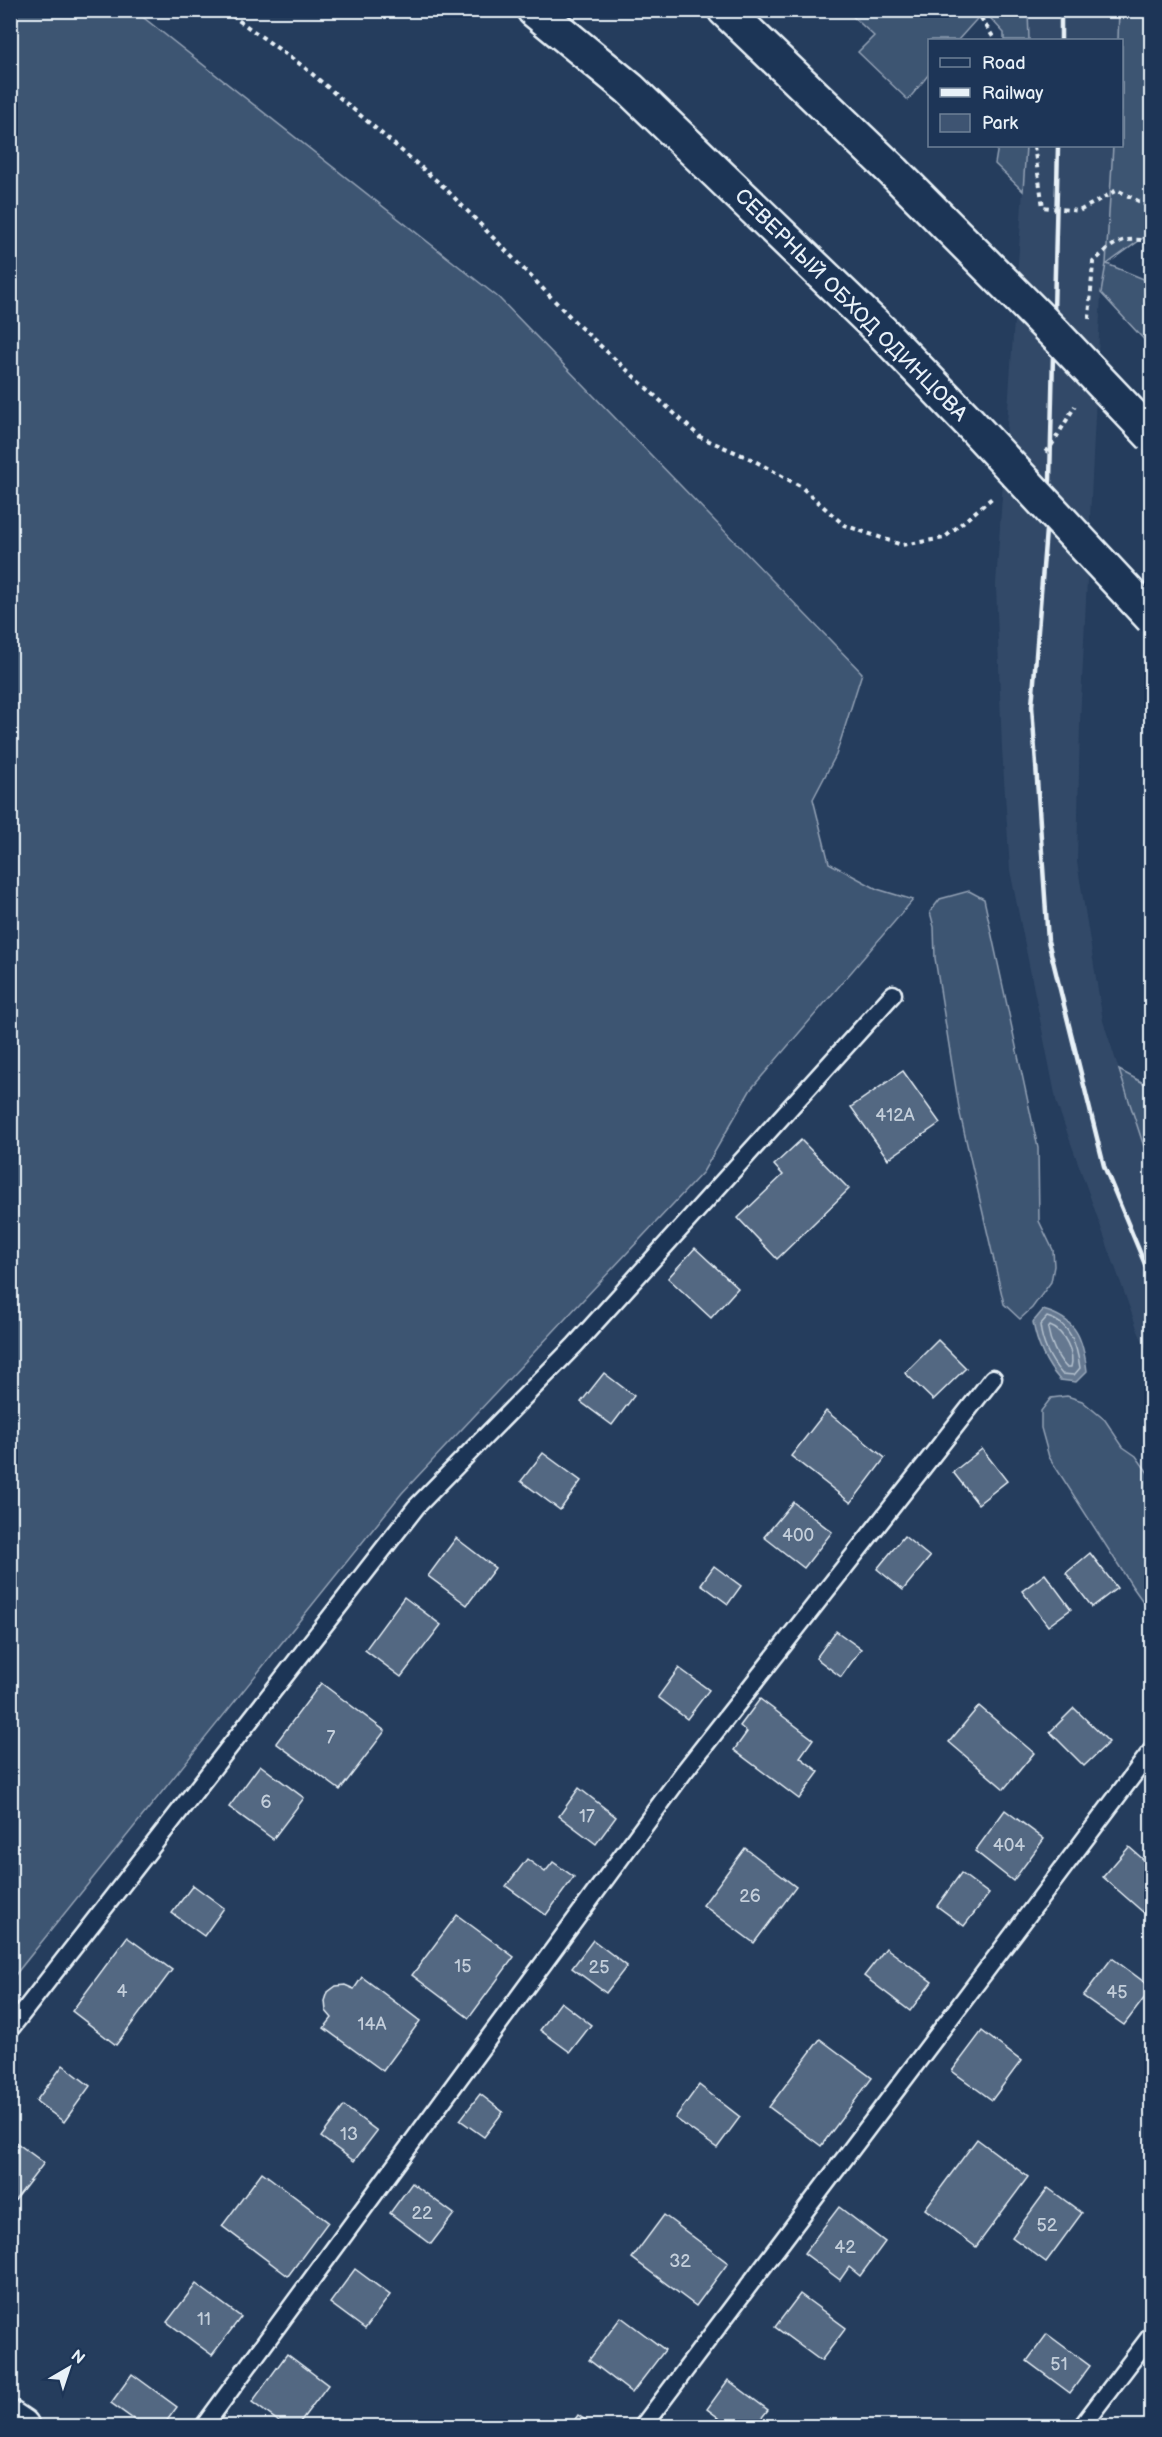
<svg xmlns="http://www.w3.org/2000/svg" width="1162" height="2437" viewBox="0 0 1162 2437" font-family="'Balsamiq Sans',sans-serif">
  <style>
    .built { fill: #334a68 }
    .green { fill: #3e5472; stroke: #93a2b5; stroke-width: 1.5 }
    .water { fill: #657890; stroke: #99a8ba; stroke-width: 1.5 }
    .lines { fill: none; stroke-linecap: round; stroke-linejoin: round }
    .shore { stroke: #b4c1ce; stroke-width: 1.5 }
    .building { fill: #536782; stroke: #e8f1f8; stroke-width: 1.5 }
    .lane-casing { stroke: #e8f1f8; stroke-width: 21 }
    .street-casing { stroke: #e8f1f8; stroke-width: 38 }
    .highway-casing { stroke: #e8f1f8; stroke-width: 38 }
    .path { stroke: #e8f1f8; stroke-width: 4; stroke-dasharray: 4.5 4.5; stroke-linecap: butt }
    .lane { stroke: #1d3557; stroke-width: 16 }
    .street { stroke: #1d3557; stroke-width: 33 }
    .highway { stroke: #1d3557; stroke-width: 33 }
    .rail { stroke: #e8f1f8; stroke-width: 4.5 }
    .highway-bridge-casing { stroke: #e8f1f8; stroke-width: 38; stroke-linecap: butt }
    .highway-bridge { stroke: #1d3557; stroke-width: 33 }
    .labels { text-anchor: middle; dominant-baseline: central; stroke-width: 4.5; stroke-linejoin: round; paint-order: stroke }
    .number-label { font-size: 18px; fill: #c3ceda }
    .street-label { font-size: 21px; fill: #e8f1f8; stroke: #1d3557 }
  </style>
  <rect width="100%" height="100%" fill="#253d5d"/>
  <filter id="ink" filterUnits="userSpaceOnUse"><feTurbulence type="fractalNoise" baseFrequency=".0167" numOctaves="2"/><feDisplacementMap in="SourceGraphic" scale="12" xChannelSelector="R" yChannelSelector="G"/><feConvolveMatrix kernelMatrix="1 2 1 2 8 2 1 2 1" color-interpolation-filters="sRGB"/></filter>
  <g filter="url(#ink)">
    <g class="built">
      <polygon points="1028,11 1119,11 1118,40 1029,40"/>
      <polygon points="1026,146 1113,146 1106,264 1101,293 1080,722 1077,862 1103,1021 1151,1168 1151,1359 1138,1331 1057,1104 1010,870 1002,748 996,585"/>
    </g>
    <g class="green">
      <polygon points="11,10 135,11 499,298 862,673 836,755 813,799 829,863 877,889 913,900 751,1089 703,1172 402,1493 11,1980"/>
      <polygon points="847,11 1028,11 1029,40 1004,40 1004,33 984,11 958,40 930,40 929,74 908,100 858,52 874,36"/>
      <polygon points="1119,11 1151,11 1151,232 1107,264 1151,282 1151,347 1101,293 1106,264 1113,146 1122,146 1122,40 1118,40"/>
      <polygon points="998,146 1026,146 1023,191 995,164"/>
      <polygon points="969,891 984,899 1038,1148 1039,1221 1053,1250 1054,1266 1051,1282 1032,1308 1020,1319 1004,1304 960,1114 935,958 934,927 930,912 940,899"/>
      <polygon points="1119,1070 1151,1087 1151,1168"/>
      <polygon points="1067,1396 1082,1401 1105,1420 1123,1447 1136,1456 1151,1477 1151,1613 1132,1586 1049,1457 1041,1428 1041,1411 1051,1398"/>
    </g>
    <path class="water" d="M1043,1310C1077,1319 1083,1339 1087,1371L1076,1382L1060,1380C1045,1363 1037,1345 1033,1322Z"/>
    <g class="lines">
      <g class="shore">
        <path d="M1047,1317C1071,1323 1077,1346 1080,1368L1074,1375L1062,1374C1050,1360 1042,1343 1040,1325Z"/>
        <path d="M1050,1326C1064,1331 1075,1353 1071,1367H1066C1057,1357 1050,1342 1048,1329Z"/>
      </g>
    </g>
    <g class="building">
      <polygon points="903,1071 940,1123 888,1159 851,1107"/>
      <polygon points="801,1140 849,1189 777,1259 738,1218 783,1175 774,1165"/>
      <polygon points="695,1248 738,1288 711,1318 668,1278"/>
      <polygon points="938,1340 966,1368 933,1400 905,1373"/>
      <polygon points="604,1373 634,1396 612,1425 581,1402"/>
      <polygon points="826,1411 885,1458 851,1503 791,1456"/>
      <polygon points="982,1449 1007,1481 978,1504 953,1472"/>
      <polygon points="543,1453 581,1481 560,1510 521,1481"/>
      <polygon points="793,1502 832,1532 804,1568 764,1537"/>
      <polygon points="904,1536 930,1557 903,1590 877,1569"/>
      <polygon points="456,1538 495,1568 467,1605 428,1576"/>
      <polygon points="1090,1553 1117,1588 1092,1607 1066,1573"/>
      <polygon points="714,1566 741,1586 728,1604 701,1584"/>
      <polygon points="1045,1574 1071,1609 1048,1626 1022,1591"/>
      <polygon points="404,1597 441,1625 401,1677 365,1650"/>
      <polygon points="836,1631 861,1649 841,1677 816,1658"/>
      <polygon points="679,1668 709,1690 687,1719 658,1697"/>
      <polygon points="321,1683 385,1731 340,1790 276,1743"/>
      <polygon points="760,1699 813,1739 800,1757 819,1772 799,1799 734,1750 747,1732 740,1726"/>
      <polygon points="979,1706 1034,1753 1004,1789 949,1742"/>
      <polygon points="1074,1708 1109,1742 1084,1766 1050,1732"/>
      <polygon points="260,1765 304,1798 273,1839 229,1807"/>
      <polygon points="579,1788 616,1817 596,1844 559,1816"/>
      <polygon points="1005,1810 1044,1839 1013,1881 975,1851"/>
      <polygon points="1129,1847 1152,1867 1152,1904 1144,1913 1103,1877"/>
      <polygon points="745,1848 796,1887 754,1943 703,1905"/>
      <polygon points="527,1859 545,1872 553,1862 574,1877 546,1915 506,1886"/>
      <polygon points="961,1873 989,1894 964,1926 937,1906"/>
      <polygon points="193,1885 224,1908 204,1936 172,1913"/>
      <polygon points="457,1915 514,1957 469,2018 412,1975"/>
      <polygon points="127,1937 172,1970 116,2045 72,2011"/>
      <polygon points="593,1940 627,1966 606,1993 572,1968"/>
      <polygon points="886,1948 932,1982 910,2011 864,1976"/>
      <polygon points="1112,1958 1152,1988 1124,2025 1083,1996"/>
      <polygon points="362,1977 420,2021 383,2071 324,2028 332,2018 326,2011 325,2001 328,1992 336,1986 345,1985 354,1989"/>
      <polygon points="561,2002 591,2025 570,2052 540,2030"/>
      <polygon points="982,2031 1021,2061 992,2100 952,2071"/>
      <polygon points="820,2039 872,2078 821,2146 769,2107"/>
      <polygon points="63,2065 90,2086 64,2122 36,2101"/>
      <polygon points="699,2085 740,2117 717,2148 675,2118"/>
      <polygon points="480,2094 503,2112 484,2137 460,2120"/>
      <polygon points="344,2106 377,2131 354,2161 321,2137"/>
      <polygon points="10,2138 44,2163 10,2207"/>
      <polygon points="977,2139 1028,2177 976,2247 925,2209"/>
      <polygon points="262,2172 328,2222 288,2276 222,2226"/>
      <polygon points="412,2183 454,2214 431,2244 390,2213"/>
      <polygon points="1048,2188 1082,2213 1046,2262 1012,2237"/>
      <polygon points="839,2207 885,2242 860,2276 849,2267 840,2280 804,2253"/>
      <polygon points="664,2215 728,2263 696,2306 632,2258"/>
      <polygon points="355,2269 390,2295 365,2329 330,2303"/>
      <polygon points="196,2284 241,2317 212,2355 167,2322"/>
      <polygon points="800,2294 846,2328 821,2361 775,2327"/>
      <polygon points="621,2317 665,2350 632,2393 589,2360"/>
      <polygon points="1047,2334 1090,2366 1070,2393 1027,2361"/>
      <polygon points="287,2354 328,2385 297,2426 285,2426 252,2402"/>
      <polygon points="132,2374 177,2407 163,2426 143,2426 111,2403"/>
      <polygon points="728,2380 768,2410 755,2426 730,2426 707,2409"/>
      <polygon points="578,2415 594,2426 570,2426"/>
    </g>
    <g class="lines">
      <g class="lane-casing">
        <g id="lane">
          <polyline points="10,2029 416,1507 575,1345 893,994"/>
          <polyline points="204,2426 683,1773 993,1378"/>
          <polyline points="643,2426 1152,1750"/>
          <polyline points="1082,2426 1152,2334"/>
        </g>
      </g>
      <g class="street-casing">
        <polyline id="street" points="10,2418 22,2426"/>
      </g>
      <g class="highway-casing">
        <g id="highway">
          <polyline points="534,10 630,89 882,332"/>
          <polyline points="725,10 894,172"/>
        </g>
      </g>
      <g class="path">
        <polyline points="224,10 304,67 444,187 580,327 700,437 751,459 800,486 844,525 902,545 944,538 992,498"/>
        <polyline points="976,10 995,40"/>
        <polyline points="1034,146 1043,207 1079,211 1117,190 1152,208"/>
        <path d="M1089,319L1093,262C1117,241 1118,237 1152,241"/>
        <polyline points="1045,452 1050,448 1075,406"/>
      </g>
      <use href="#lane" class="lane"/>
      <use href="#street" class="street"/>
      <use href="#highway" class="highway"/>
      <g class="rail">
        <polyline points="1061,10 1061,40"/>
        <polyline points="1058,146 1050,480 1032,706 1048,941 1104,1166 1152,1281"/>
      </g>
      <g class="highway-bridge-casing">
        <g id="highway-bridge">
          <polyline points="894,172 1057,336 1152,436"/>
          <polyline points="882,332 969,422 1152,618"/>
        </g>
      </g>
      <use href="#highway-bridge" class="highway-bridge"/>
    </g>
  </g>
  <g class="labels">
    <g class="number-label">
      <text x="895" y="1115">412А</text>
      <text x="798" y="1535">400</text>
      <text x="331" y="1737">7</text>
      <text x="266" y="1802">6</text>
      <text x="587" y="1816">17</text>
      <text x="1009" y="1845">404</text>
      <text x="750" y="1896">26</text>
      <text x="463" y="1966">15</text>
      <text x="599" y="1967">25</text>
      <text x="122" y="1991">4</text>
      <text x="1117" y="1992">45</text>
      <text x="372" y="2024">14А</text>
      <text x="349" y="2134">13</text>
      <text x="422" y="2213">22</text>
      <text x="1047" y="2225">52</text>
      <text x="845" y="2247">42</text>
      <text x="680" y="2261">32</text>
      <text x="204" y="2319">11</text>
      <text x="1059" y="2364">51</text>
    </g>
    <g class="street-label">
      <text transform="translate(851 305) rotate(45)">СЕВЕРНЫЙ ОБХОД ОДИНЦОВА</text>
    </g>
  </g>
  <rect width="1162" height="2437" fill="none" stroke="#1d3557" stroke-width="36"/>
  <rect x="18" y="18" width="1126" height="2401" fill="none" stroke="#e8f1f8" stroke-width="2" filter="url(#ink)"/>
  <rect x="928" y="39" width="195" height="108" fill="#1d3557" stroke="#6e8097" stroke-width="1.5"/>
  <rect x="940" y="58" width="30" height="9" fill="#1d3557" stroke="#6e8097" stroke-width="1.5"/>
  <text x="982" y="69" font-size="18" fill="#e8f1f8">Road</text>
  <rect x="940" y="88" width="30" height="9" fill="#e8f1f8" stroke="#6e8097" stroke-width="1.5"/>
  <text x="982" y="99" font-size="18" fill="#e8f1f8">Railway</text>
  <rect x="940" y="114" width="30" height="18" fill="#3e5472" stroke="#6e8097" stroke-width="1.5"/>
  <text x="982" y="129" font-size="18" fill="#e8f1f8">Park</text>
  <g transform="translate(69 2368) rotate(39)" stroke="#1d3557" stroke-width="4.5" paint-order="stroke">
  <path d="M0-4.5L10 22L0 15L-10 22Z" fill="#e8f1f8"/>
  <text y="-9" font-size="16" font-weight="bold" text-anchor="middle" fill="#e8f1f8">N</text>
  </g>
</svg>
